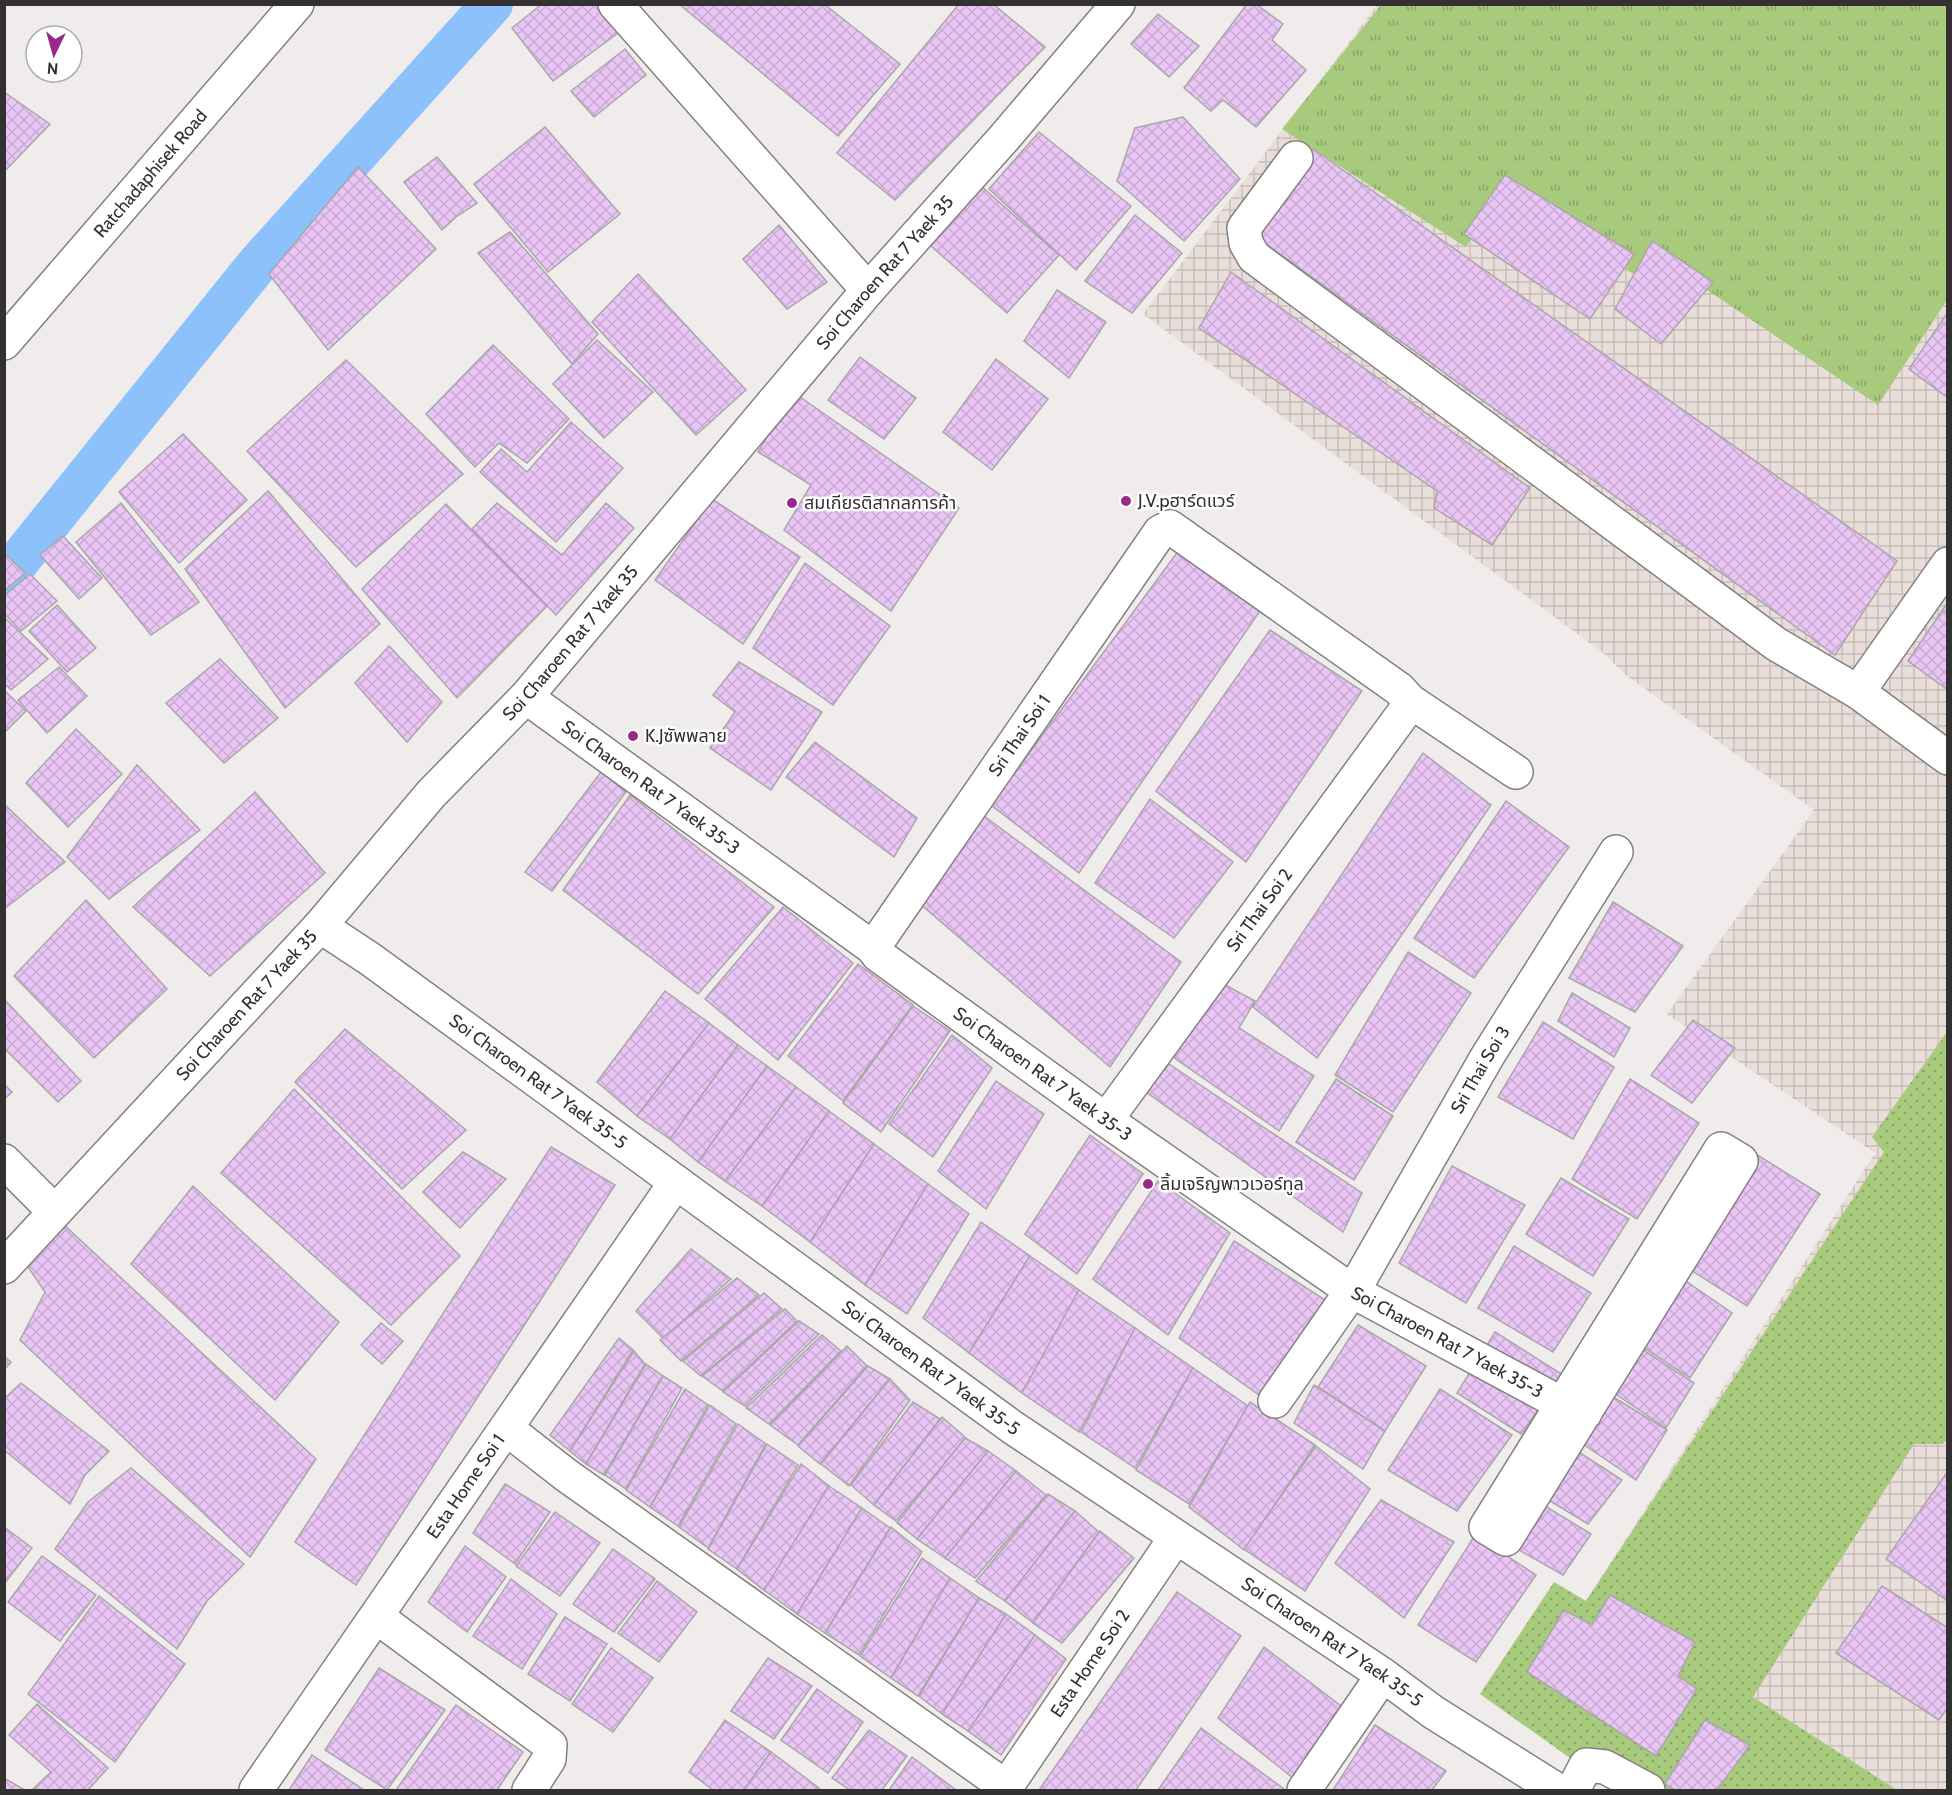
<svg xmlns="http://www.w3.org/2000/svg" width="1952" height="1795" viewBox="0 0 1952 1795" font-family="Cabin,'Noto Sans Thai',sans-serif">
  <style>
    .industrial { fill: url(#industrial-grid) }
    .grass { fill: url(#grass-tufts) }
    .garden { fill: url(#garden-dots) }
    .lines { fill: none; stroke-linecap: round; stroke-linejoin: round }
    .canal { stroke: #8cc1fb; stroke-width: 42 }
    .building { fill: url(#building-cross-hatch); stroke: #a9a7aa; stroke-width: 1.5 }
    .minor-casing { stroke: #848180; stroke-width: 36 }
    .major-casing { stroke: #848180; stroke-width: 36 }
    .minor { stroke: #fff; stroke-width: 33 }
    .major { stroke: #fff; stroke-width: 33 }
    .poi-dot { fill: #992a8a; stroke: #fff; stroke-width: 2 }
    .labels { text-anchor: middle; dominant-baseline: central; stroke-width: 5; stroke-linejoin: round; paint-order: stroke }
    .street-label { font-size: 18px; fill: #323030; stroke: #fff }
    .poi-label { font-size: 18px; fill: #323030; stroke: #fff; text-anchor: start }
  </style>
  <defs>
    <pattern id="industrial-grid" width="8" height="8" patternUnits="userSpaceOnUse" patternTransform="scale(1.5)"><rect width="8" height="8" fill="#e9deda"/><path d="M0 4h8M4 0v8" fill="none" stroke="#c8bfbb"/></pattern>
    <pattern id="grass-tufts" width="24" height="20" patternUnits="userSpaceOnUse" patternTransform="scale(1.5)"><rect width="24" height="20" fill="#a7ca7c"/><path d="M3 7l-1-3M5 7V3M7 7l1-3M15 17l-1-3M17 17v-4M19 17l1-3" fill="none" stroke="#89a466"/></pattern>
    <pattern id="garden-dots" width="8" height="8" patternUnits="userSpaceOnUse" patternTransform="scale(1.5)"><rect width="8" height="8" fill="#a7ca7c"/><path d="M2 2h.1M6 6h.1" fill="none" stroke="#89a466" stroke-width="1.8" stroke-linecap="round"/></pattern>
    <pattern id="building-cross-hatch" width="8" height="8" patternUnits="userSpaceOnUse" patternTransform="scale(1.5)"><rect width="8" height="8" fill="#eac6f6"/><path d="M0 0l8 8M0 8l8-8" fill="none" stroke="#c9aad3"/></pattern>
  </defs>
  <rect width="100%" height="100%" fill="#f0eceb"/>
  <polygon class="industrial" points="1377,5 1947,5 1947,1790 1897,1790 1753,1697 1585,1602 1875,1153 1667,1014 1814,810 1627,676 1602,652 1143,314"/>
  <polygon class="grass" points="1381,5 1947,5 1947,300 1878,405 1655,255 1636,276 1506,187 1466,247 1282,129"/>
  <polygon class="garden" points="1947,1032 1947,1439 1943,1444 1914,1444 1753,1697 1897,1790 1615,1790 1480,1694 1554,1582 1586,1601 1884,1152 1872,1137"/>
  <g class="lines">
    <polyline class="canal" points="4,579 256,266 492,4"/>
  </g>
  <g class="building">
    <polygon points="542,4 597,4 621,31 553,81 512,28"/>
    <polygon points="679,4 824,4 900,64 838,136"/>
    <polygon points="959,4 993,4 1045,47 895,200 837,153"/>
    <polygon points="1247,4 1256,4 1283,24 1272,40 1306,70 1256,127 1223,100 1211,111 1184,88"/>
    <polygon points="1158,14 1199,46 1169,77 1131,44"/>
    <polygon points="625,49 646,75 594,117 571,91"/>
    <polygon points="4,92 50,124 4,172"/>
    <polygon points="1183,117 1240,179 1184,241 1117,181 1135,128"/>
    <polygon points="545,127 620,214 548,272 474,184"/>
    <polygon points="1039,132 1131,206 1076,270 989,189"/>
    <polygon points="1313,149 1897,561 1835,655 1244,228"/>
    <polygon points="437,157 477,203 456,217 442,230 404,182"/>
    <polygon points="358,167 436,249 328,350 269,274"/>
    <polygon points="1505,175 1634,254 1590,319 1464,234"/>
    <polygon points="981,186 1059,255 1007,313 931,246"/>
    <polygon points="1135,215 1182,253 1132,313 1085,281"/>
    <polygon points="779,225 827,282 787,309 743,259"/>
    <polygon points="510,232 598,334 572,364 478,253"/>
    <polygon points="1652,241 1713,282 1661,344 1615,309"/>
    <polygon points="1231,272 1530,488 1492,545 1434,508 1437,491 1199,328"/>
    <polygon points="638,274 746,390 696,435 592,322"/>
    <polygon points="1057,290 1106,322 1069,378 1024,341"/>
    <polygon points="1948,312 1948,398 1909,369"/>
    <polygon points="597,340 653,392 604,438 553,384"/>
    <polygon points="493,345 569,419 527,463 499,443 475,467 426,414"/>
    <polygon points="860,357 916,398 884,439 828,400"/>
    <polygon points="996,359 1048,399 992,470 943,432"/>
    <polygon points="346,360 463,474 356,567 247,451"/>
    <polygon points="793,392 959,508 891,611 784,530 811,485 758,452"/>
    <polygon points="571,422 623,468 556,542 480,472 501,449 527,472"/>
    <polygon points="183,434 247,500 179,563 119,492"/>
    <polygon points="268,491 380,624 285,708 185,569"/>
    <polygon points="712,499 800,557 743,644 655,580"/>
    <polygon points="121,503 199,602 151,635 76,542"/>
    <polygon points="497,503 562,555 606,503 634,528 556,615 472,529"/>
    <polygon points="446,504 547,606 457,698 362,589"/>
    <polygon points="63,536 102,578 79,599 40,555"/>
    <polygon points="1179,550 1260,611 1079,873 991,805"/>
    <polygon points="4,553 25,573 4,591"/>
    <polygon points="805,563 890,626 833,705 753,648"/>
    <polygon points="30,574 57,601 21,631 4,613 4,596"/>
    <polygon points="1948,602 1948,690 1908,661"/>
    <polygon points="57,605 96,648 67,672 29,631"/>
    <polygon points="4,617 48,659 11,690 4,683"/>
    <polygon points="1270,630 1362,691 1246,862 1156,791"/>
    <polygon points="389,646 442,702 407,742 355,683"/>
    <polygon points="220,659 278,718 224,763 166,703"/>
    <polygon points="739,662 822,712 771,790 710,748 735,712 713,695"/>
    <polygon points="59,667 87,696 47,733 18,700"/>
    <polygon points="4,690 26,711 4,733"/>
    <polygon points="76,729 122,774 68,827 26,783"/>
    <polygon points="815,742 917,818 894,857 786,777"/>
    <polygon points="1423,753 1491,805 1317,1058 1253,1007"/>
    <polygon points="137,765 200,830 109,899 67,857"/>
    <polygon points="601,772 626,792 552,891 525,872"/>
    <polygon points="255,792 325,873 210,976 133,907"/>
    <polygon points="630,795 774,907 698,994 563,890"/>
    <polygon points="1150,799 1233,862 1174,938 1095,883"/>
    <polygon points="1506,801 1569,847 1474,978 1414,938"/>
    <polygon points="4,804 65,862 4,909"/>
    <polygon points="980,813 1181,962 1110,1067 918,902"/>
    <polygon points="86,900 167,989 94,1058 14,976"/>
    <polygon points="1613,902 1683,946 1635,1012 1569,978"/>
    <polygon points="783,907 853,963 778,1060 705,999"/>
    <polygon points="1408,952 1471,993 1393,1112 1335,1075"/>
    <polygon points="858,964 913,1005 843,1101 788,1056"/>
    <polygon points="1218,981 1255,1001 1239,1028 1314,1076 1279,1131 1166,1052"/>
    <polygon points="665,991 709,1023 637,1116 597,1082"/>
    <polygon points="1572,993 1630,1028 1614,1057 1558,1021"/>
    <polygon points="4,999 81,1081 58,1102 4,1048"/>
    <polygon points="913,1006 950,1031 881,1132 843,1103"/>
    <polygon points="1693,1020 1735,1048 1692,1103 1651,1075"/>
    <polygon points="1543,1022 1614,1067 1573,1139 1498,1097"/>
    <polygon points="709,1023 738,1045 670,1139 637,1116"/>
    <polygon points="345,1029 466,1130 402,1189 295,1082"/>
    <polygon points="952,1035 992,1068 933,1157 889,1124"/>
    <polygon points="738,1045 767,1066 698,1162 670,1139"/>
    <polygon points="1169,1064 1362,1193 1343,1232 1146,1092"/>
    <polygon points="767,1066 796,1087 725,1181 698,1162"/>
    <polygon points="1336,1079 1393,1116 1354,1180 1296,1142"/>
    <polygon points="1630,1079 1699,1123 1637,1219 1572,1179"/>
    <polygon points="996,1081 1044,1114 986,1209 938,1171"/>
    <polygon points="4,1084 12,1092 4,1099"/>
    <polygon points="796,1087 829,1111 762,1206 725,1181"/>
    <polygon points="294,1089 460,1256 391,1325 221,1173"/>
    <polygon points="829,1111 874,1144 810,1242 762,1206"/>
    <polygon points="1090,1135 1143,1174 1077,1274 1025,1234"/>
    <polygon points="1735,1141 1820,1194 1747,1306 1666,1254"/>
    <polygon points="874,1144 928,1184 865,1285 810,1242"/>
    <polygon points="551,1147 615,1185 356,1585 295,1542"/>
    <polygon points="463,1152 506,1179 460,1228 423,1192"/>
    <polygon points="1452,1166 1525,1205 1466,1303 1399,1263"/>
    <polygon points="1561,1178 1629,1219 1593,1276 1526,1234"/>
    <polygon points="1158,1181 1230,1233 1168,1335 1093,1279"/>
    <polygon points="928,1184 969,1214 907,1314 865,1285"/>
    <polygon points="193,1186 339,1322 275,1400 131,1264"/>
    <polygon points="981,1222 1030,1256 969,1353 923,1318"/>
    <polygon points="62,1223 316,1459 250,1557 20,1340 45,1292 26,1264"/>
    <polygon points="1234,1241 1325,1300 1259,1395 1179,1338"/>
    <polygon points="1514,1246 1591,1293 1553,1352 1478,1308"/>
    <polygon points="691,1249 731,1279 663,1338 636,1311"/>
    <polygon points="1030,1256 1079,1290 1022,1393 969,1353"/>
    <polygon points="1658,1262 1732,1313 1690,1378 1618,1331"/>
    <polygon points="737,1278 759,1295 681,1361 660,1340"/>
    <polygon points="1079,1290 1135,1328 1079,1432 1022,1393"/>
    <polygon points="764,1293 782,1309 701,1376 683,1361"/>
    <polygon points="785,1309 797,1321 723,1391 702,1376"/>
    <polygon points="799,1321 819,1334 745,1406 723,1392"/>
    <polygon points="381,1323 403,1341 382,1364 361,1345"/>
    <polygon points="1358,1325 1426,1366 1385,1431 1318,1387"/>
    <polygon points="1135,1328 1193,1368 1135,1468 1081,1432"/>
    <polygon points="1495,1332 1563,1375 1521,1434 1457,1393"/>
    <polygon points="1617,1333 1694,1383 1666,1428 1593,1379"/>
    <polygon points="822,1335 841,1351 769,1424 746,1408"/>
    <polygon points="619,1338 633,1350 570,1451 550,1435"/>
    <polygon points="847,1346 867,1366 798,1445 770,1425"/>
    <polygon points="634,1351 645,1364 586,1464 570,1451"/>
    <polygon points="4,1356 11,1362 4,1370"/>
    <polygon points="646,1364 663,1376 604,1475 586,1464"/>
    <polygon points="868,1366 890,1379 820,1464 798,1446"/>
    <polygon points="1193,1368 1248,1406 1189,1504 1136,1470"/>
    <polygon points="663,1376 682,1388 626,1489 605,1475"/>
    <polygon points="890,1379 910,1400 849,1486 821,1464"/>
    <polygon points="1589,1382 1667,1430 1636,1480 1561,1429"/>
    <polygon points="21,1383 109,1451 85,1475 70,1504 4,1450 4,1399"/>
    <polygon points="1314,1385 1385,1431 1363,1469 1294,1423"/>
    <polygon points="685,1389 708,1405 650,1507 626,1490"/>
    <polygon points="1440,1389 1512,1435 1457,1511 1388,1470"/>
    <polygon points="913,1402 940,1419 874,1505 851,1485"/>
    <polygon points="1250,1402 1315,1445 1244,1550 1189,1507"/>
    <polygon points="710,1405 736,1424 678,1526 650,1507"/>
    <polygon points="942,1417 966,1438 896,1521 874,1505"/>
    <polygon points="738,1424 766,1444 708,1548 679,1527"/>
    <polygon points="965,1438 988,1451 917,1539 897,1523"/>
    <polygon points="1557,1438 1622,1480 1588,1524 1527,1487"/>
    <polygon points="767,1444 798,1465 737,1569 708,1549"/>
    <polygon points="1316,1446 1370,1489 1305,1591 1244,1549"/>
    <polygon points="988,1451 1016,1471 945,1558 917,1539"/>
    <polygon points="801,1464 829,1486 765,1591 737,1569"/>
    <polygon points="131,1468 244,1564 207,1601 177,1649 55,1549 88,1502"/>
    <polygon points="1016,1471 1046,1495 975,1578 945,1558"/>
    <polygon points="1948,1471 1948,1601 1886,1559"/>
    <polygon points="505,1484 550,1512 515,1564 473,1533"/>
    <polygon points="829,1486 862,1508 797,1614 764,1590"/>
    <polygon points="1522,1492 1591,1534 1563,1575 1496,1537"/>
    <polygon points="1048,1494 1075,1511 1005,1601 976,1581"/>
    <polygon points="1381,1500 1454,1542 1404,1618 1335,1563"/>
    <polygon points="862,1508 890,1528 825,1633 797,1614"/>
    <polygon points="1075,1511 1099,1532 1033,1623 1005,1601"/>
    <polygon points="555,1512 600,1543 560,1596 516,1566"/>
    <polygon points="4,1527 32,1548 4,1584"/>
    <polygon points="891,1527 922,1552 859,1655 825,1633"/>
    <polygon points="1100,1531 1134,1558 1062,1643 1033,1623"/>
    <polygon points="1475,1535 1536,1575 1476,1662 1418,1625"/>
    <polygon points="465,1546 506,1577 467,1632 428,1602"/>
    <polygon points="613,1549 655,1579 614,1632 573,1604"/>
    <polygon points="42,1556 96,1595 60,1641 8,1602"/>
    <polygon points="922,1558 950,1578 891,1678 860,1656"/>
    <polygon points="950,1578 979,1598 918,1696 891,1678"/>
    <polygon points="511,1579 557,1614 522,1669 473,1636"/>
    <polygon points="657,1581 697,1612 659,1662 618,1633"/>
    <polygon points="1882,1586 1948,1628 1948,1707 1939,1720 1836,1653"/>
    <polygon points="1177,1592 1241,1636 1136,1790 1039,1790"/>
    <polygon points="1610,1595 1695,1642 1678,1676 1697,1689 1656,1756 1527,1672 1564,1610 1592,1625"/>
    <polygon points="99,1596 185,1664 115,1762 28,1694"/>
    <polygon points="979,1598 1006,1614 942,1714 919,1696"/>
    <polygon points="1006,1614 1035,1635 968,1731 942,1714"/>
    <polygon points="565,1617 607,1644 570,1701 528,1674"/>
    <polygon points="1035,1635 1066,1659 1001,1755 968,1731"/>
    <polygon points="1264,1647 1341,1706 1293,1778 1218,1718"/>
    <polygon points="611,1648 653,1678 613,1732 572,1704"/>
    <polygon points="768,1658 812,1686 774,1739 731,1711"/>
    <polygon points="379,1668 445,1710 387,1790 325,1750"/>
    <polygon points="817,1689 863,1722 828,1773 781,1740"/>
    <polygon points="37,1704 108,1768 88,1790 32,1790 51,1772 9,1735"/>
    <polygon points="456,1705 523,1752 497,1790 396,1790"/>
    <polygon points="725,1720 771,1752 744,1790 713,1790 689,1772"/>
    <polygon points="1705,1720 1750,1745 1717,1790 1675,1790 1665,1784"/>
    <polygon points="1375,1725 1446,1771 1432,1790 1333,1790"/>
    <polygon points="1201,1728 1284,1789 1283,1790 1158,1790"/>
    <polygon points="869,1730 907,1756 882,1790 850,1790 832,1778"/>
    <polygon points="771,1752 819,1788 817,1790 744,1790"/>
    <polygon points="312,1755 364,1790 289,1790"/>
    <polygon points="912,1757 956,1790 889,1790"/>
    <polygon points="4,1778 25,1790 4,1790"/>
  </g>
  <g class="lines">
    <g class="minor-casing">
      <g id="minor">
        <polyline points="615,4 868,290"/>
        <polyline points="1296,158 1244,228 1246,243 1254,257 1776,644 1858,692 1948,758"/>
        <polyline points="1858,692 1948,564"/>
        <path id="s1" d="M526,697L873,948L878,955L1106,1120L1352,1291L1562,1404L1585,1413"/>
        <path id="s2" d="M320,926L370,959L1012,1427L1383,1675L1433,1712L1557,1790"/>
        <path id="s3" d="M873,948L1160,532L1170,527L1399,689L1410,701L1516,772"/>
        <path id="s4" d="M1106,1120L1405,711L1410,701"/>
        <polygon points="1721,1149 1741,1161 1506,1539 1486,1527"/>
        <polyline points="4,1161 54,1211"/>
        <path id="s5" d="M4,1267L320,926L431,794L526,697L868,290L1004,138L1118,4"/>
        <path id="s6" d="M1275,1401L1360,1279L1487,1057L1616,852"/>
        <polyline points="507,1429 566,1475 1006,1787"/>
        <polyline points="377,1617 550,1745 549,1759 529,1790"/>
        <path id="s7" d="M256,1790L676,1182"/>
        <path id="s8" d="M1004,1790L1176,1537"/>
        <polyline points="1304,1790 1383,1675"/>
        <polyline points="1573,1790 1586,1765 1605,1767 1648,1790"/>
      </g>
    </g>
    <g class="major-casing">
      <g id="major">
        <path id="s9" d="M4,343L297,4"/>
      </g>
    </g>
    <use href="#minor" class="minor"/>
    <use href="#major" class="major"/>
  </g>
  <g class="poi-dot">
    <circle cx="1126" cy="501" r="6"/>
    <circle cx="792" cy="503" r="6"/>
    <circle cx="633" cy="736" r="6"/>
    <circle cx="1148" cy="1184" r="6"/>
  </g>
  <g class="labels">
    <g class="street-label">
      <text stroke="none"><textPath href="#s9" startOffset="224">Ratchadaphisek Road</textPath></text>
      <text stroke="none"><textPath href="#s5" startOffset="1329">Soi Charoen Rat 7 Yaek 35</textPath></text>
      <text stroke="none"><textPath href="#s5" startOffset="843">Soi Charoen Rat 7 Yaek 35</textPath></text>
      <text stroke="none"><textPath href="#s3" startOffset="258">Sri Thai Soi 1</textPath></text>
      <text stroke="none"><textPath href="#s1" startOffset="154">Soi Charoen Rat 7 Yaek 35-3</textPath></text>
      <text stroke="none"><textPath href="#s4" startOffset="260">Sri Thai Soi 2</textPath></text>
      <text stroke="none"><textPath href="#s5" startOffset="357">Soi Charoen Rat 7 Yaek 35</textPath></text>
      <text stroke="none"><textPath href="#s6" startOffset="390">Sri Thai Soi 3</textPath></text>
      <text stroke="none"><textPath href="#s1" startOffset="640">Soi Charoen Rat 7 Yaek 35-3</textPath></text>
      <text stroke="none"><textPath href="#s2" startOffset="268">Soi Charoen Rat 7 Yaek 35-5</textPath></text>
      <text stroke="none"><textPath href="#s1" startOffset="1126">Soi Charoen Rat 7 Yaek 35-3</textPath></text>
      <text stroke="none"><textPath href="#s2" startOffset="754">Soi Charoen Rat 7 Yaek 35-5</textPath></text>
      <text stroke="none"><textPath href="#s7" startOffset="369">Esta Home Soi 1</textPath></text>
      <text stroke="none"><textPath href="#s2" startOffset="1240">Soi Charoen Rat 7 Yaek 35-5</textPath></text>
      <text stroke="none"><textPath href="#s8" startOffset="153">Esta Home Soi 2</textPath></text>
    </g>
    <g class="poi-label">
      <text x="1138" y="501">J.V.pฮาร์ดแวร์</text>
      <text x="804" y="503">สมเกียรติสากลการค้า</text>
      <text x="645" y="736">K.Jซัพพลาย</text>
      <text x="1160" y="1184">ลิ้มเจริญพาวเวอร์ทูล</text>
    </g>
  </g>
  <rect width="1952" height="1795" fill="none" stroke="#323030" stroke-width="12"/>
  <g transform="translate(54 54) rotate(185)"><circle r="28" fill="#ffffff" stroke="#adacac" stroke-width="1.5"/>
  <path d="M0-4.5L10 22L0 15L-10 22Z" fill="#992a8a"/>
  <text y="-9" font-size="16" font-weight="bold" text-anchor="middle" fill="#323030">N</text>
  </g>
</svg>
